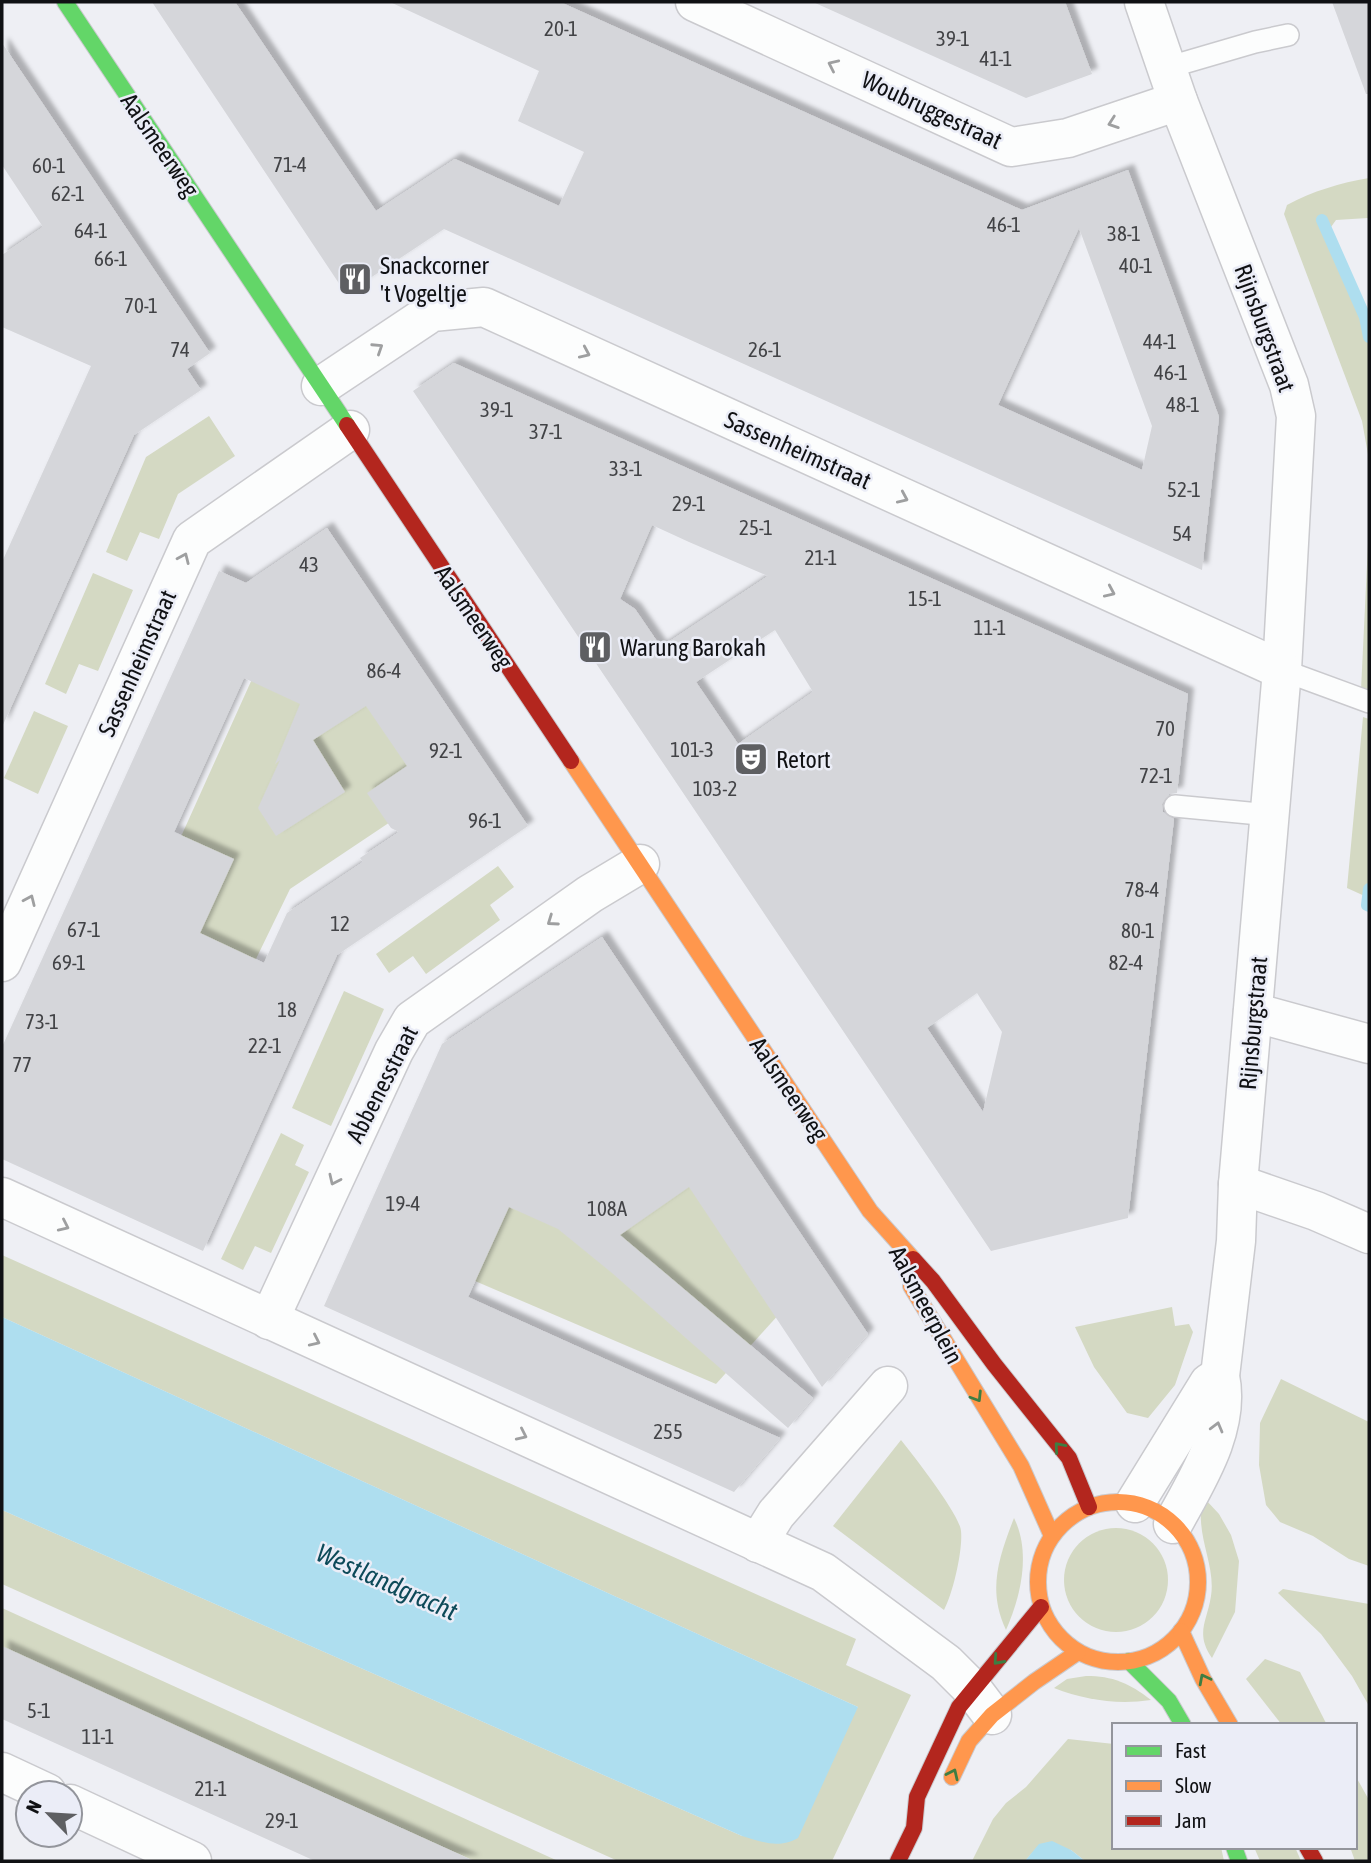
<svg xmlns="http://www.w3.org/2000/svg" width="1371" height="1863" viewBox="0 0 1371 1863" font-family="'Asap Condensed',sans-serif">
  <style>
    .green { fill: #d4d9c3 }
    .water { fill: #aedeef }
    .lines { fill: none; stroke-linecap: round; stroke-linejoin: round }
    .stream { stroke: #aedeef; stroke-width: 12 }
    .building { fill: #d5d6da; fill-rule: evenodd; filter: url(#shadow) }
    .lane-casing { stroke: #cacace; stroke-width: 24 }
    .street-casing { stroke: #cacace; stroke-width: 41 }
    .fast-casing { stroke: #cacace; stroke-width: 18 }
    .slow-casing { stroke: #cacace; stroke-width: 18 }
    .jam-casing { stroke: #cacace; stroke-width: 18 }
    .lane { stroke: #fcfdfd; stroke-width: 21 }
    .street { stroke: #fcfdfd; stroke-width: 38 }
    .fast { stroke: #63d668; stroke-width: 16 }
    .slow { stroke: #ff974d; stroke-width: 16 }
    .jam { stroke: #b3261e; stroke-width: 16 }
    .oneway { stroke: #9e9fa0 }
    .oneway2 { stroke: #3e7d42 }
    .labels { text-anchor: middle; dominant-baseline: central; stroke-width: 5; stroke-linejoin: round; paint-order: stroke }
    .number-label { font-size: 21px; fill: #424346 }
    .street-label { font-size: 24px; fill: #101114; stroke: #ebedf7 }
    .poi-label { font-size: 24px; fill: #101114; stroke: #ebedf7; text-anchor: start }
    .water-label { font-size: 26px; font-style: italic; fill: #0d4a59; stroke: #ebedf7 }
  </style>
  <defs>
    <filter id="shadow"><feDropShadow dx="6" dy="-6" stdDeviation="2" flood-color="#0004"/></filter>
  </defs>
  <rect width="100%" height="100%" fill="#eeeff4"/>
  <g class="green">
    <path d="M1369,178V220L1368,218L1336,220L1331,227L1329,234L1369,332V460L1362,421L1284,214L1287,205C1313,191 1340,183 1369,178Z"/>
    <polygon points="209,416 235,456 178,494 159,539 140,532 127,561 106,552 146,457"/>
    <polygon points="1369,523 1369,693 1361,690"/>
    <polygon points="93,573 133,590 98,671 79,664 66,694 45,684"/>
    <polygon points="298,608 435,792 290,889 168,1140 65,1094 275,628"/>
    <polygon points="34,711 68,726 38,794 4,778"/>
    <polygon points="1363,717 1369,719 1369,898 1347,888"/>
    <polygon points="498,866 514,887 490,905 500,920 426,974 413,956 389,973 376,954"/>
    <polygon points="344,991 384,1009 331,1126 292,1108"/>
    <polygon points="583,1031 781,1312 716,1384 426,1260"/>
    <polygon points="281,1133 304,1145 295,1165 309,1172 271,1253 255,1246 243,1270 221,1259"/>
    <polygon points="2,1255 856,1639 846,1665 911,1695 832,1861 618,1861 2,1584 2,1510 742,1836 858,1707 2,1317"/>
    <polygon points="1172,1307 1175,1326 1189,1324 1193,1332 1175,1385 1148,1418 1127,1413 1094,1367 1075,1327"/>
    <polygon points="1281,1379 1369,1422 1369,1566 1349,1559 1313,1536 1280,1522 1266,1505 1259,1465 1260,1423"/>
    <path d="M901,1440C913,1455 960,1515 961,1531C963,1550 953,1593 944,1610L833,1526Z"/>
    <path d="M1205,1499L1219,1514L1231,1535L1239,1561L1235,1612L1212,1658C1195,1633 1207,1622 1211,1596C1215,1571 1202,1546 1201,1521C1200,1514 1203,1506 1205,1499Z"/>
    <path d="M1014,1518C1031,1552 1021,1596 1006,1630C987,1590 999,1557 1014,1518Z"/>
    <circle cx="1116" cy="1580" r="52"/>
    <polygon points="1283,1589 1369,1604 1369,1706 1352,1676 1321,1634 1278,1593"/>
    <polygon points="2,1608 558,1861 474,1861 2,1647"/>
    <polygon points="1265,1659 1300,1672 1327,1725 1282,1725 1246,1679"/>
    <path d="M1086,1676C1113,1676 1129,1683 1151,1700C1117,1705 1085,1700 1054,1688L1067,1679Z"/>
    <polygon points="1068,1739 1114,1744 1114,1847 1221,1847 1224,1861 1085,1861 1071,1850 1039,1845 1025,1861 972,1861 993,1819 1006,1803 1026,1787"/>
    <polygon points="1355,1775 1369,1800 1369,1861 1355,1861 1350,1847 1355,1847"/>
    <polygon points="1254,1847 1295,1847 1301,1861 1260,1861"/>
  </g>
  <g class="water">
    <path d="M2,1317L858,1707L798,1838C778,1849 763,1842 742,1836L2,1510Z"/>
    <polygon points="1052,1841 1071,1850 1085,1861 1025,1861 1039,1844"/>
  </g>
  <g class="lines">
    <g class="stream">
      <polyline points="1322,220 1365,317 1369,337"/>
      <polyline points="1369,889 1367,905 1369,906"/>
    </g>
  </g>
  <g class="building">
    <path d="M152,2H235L376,211L455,159L559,206L584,152L518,121L539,71L390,2H560L1022,210L1128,170L1219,417L1202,570L444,229L346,294ZM1079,228L1152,426L1142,470L998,405Z"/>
    <polygon points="813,2 1065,2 1092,74 1026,98"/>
    <polygon points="1332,2 1369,2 1369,94 1366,94"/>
    <polygon points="2,43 210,353 187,369 201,390 134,435 2,727 2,562 91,366 2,327 2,255 43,227 2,165"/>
    <path d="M454,363L1188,694L1177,793L1169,794L1162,804L1163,812L1174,819L1128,1218L991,1251L413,391ZM652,525L689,542L768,576L661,647L635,609L620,599ZM775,630L813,692L738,744L696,682ZM977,993L1002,1032L983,1112L927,1028Z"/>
    <path d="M327,528L528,826L337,955L203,1251L2,1159V1047L219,571L246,583ZM244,678L300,704L275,764L280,760L258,808L276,836L345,792L313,740L366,706L407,766L367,793L391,828L399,832L360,858L363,862L287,913L264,963L200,933L234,859L174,832Z"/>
    <polygon points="602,937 868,1334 822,1387 689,1187 620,1235 813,1398 788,1428 612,1273 558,1229 509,1207 468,1297 780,1438 734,1492 324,1306 442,1044"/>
    <polygon points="2,1646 247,1758 474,1861 315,1861 2,1719"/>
  </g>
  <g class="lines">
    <g class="lane-casing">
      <g id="lane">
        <polyline points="1166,68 1255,42 1288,35"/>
        <polyline points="1282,670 1369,702"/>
        <polyline points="1175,806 1270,815"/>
      </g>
    </g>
    <g class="street-casing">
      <g id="street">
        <polyline points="695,2 1011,147 1068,138 1178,101"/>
        <path d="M1144,2L1178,101L1289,385L1296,416L1282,670L1238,1184L1236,1241L1220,1376C1231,1428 1197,1480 1173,1524"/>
        <polyline points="321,386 432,312 484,307 1282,670"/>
        <polyline points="2,962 192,540 350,430"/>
        <polyline points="1253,1012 1369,1044"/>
        <polyline points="1238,1184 1316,1211 1369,1234"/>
        <polyline points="2,1197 823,1572 946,1663 973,1690 992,1715"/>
        <polyline points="269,1320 394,1051 412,1020 590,894 640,864"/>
        <polyline points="1135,1503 1209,1383 1220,1376"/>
        <polyline points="758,1543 776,1514 888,1386"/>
        <polyline points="2,1772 47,1793"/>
        <polyline points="70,1804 192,1861"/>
      </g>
    </g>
    <g class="fast-casing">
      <g id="fast">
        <polyline points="65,2 347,425"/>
        <polyline points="1129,1661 1169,1701 1183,1725"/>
        <polyline points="1234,1847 1239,1861"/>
      </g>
    </g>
    <g class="slow-casing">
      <g id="slow">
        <polyline points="571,761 870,1211 913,1259"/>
        <polyline points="911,1286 1021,1466 1052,1536"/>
        <circle cx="1118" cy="1582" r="80"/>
        <polyline points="1181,1631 1203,1679 1230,1725"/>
        <polyline points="952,1777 969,1741 992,1715 1034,1682 1078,1652"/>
      </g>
    </g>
    <g class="jam-casing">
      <g id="jam">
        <polyline points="347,425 571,761"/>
        <polyline points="913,1259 933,1281 994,1364 1069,1458 1089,1507"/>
        <polyline points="1307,1847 1315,1861"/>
        <polyline points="898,1861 914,1828 917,1797 959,1707 1041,1607"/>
      </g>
    </g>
    <use href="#lane" class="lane"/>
    <use href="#street" class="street"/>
    <use href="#fast" class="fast"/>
    <use href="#slow" class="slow"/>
    <use href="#jam" class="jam"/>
  </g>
  <defs><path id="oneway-chevron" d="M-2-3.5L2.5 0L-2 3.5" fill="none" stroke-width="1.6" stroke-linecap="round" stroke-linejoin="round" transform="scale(1.75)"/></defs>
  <g class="oneway">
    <use href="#oneway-chevron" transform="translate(833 65) rotate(-155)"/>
    <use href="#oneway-chevron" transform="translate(1113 123) rotate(161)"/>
    <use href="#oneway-chevron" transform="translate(378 348) rotate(-33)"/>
    <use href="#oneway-chevron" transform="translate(585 353) rotate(24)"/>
    <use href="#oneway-chevron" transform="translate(903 498) rotate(24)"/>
    <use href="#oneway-chevron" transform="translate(184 558) rotate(-66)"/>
    <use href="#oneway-chevron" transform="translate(1110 592) rotate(24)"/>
    <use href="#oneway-chevron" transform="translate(30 900) rotate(-66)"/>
    <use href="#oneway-chevron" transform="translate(552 921) rotate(145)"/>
    <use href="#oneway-chevron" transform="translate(334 1180) rotate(115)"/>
    <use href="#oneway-chevron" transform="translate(64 1226) rotate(25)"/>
    <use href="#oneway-chevron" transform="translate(315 1341) rotate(25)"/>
    <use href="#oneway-chevron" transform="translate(1217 1427) rotate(-75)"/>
    <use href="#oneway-chevron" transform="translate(522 1435) rotate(25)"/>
  </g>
  <g class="oneway2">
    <use href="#oneway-chevron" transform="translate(977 1397) rotate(58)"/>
    <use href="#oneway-chevron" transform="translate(1059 1447) rotate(-131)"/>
    <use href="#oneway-chevron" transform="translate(998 1660) rotate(132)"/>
    <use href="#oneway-chevron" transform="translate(1204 1679) rotate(-117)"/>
    <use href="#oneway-chevron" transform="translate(953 1774) rotate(-65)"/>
  </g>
  <defs>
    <g id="restaurant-square" transform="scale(1.75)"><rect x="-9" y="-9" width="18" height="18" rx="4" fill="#5e5f62" stroke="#ebedf7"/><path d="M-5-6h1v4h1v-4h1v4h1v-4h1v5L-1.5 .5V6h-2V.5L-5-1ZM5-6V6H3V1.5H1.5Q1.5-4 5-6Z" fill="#fff"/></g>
    <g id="theatre-square" transform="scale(1.75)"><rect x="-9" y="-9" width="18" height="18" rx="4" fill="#5e5f62" stroke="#ebedf7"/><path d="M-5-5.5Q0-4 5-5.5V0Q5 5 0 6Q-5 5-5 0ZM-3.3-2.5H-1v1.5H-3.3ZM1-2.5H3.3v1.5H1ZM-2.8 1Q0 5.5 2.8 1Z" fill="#fff"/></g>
  </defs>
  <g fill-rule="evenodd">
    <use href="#restaurant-square" x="355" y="279"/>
    <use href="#restaurant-square" x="595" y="647"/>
    <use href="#theatre-square" x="751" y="759"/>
  </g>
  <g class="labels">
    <g class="number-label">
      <text x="561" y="28">20-1</text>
      <text x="953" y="38">39-1</text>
      <text x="996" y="58">41-1</text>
      <text x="290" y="164">71-4</text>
      <text x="49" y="165">60-1</text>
      <text x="68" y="193">62-1</text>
      <text x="1004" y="224">46-1</text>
      <text x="91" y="230">64-1</text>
      <text x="1124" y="233">38-1</text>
      <text x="111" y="258">66-1</text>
      <text x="1136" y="265">40-1</text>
      <text x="141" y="305">70-1</text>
      <text x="1160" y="341">44-1</text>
      <text x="180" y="349">74</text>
      <text x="765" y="349">26-1</text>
      <text x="1171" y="372">46-1</text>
      <text x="1183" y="404">48-1</text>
      <text x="497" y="409">39-1</text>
      <text x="546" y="431">37-1</text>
      <text x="626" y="468">33-1</text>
      <text x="1184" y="489">52-1</text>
      <text x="689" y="503">29-1</text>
      <text x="756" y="527">25-1</text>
      <text x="1182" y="533">54</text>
      <text x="821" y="557">21-1</text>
      <text x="309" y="564">43</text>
      <text x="925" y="598">15-1</text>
      <text x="990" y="627">11-1</text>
      <text x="384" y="670">86-4</text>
      <text x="1165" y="728">70</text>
      <text x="692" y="749">101-3</text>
      <text x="446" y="750">92-1</text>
      <text x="1156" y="775">72-1</text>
      <text x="715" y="788">103-2</text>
      <text x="485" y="820">96-1</text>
      <text x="1142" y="889">78-4</text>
      <text x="340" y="923">12</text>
      <text x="84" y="929">67-1</text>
      <text x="1138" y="930">80-1</text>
      <text x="69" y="962">69-1</text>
      <text x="1126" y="962">82-4</text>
      <text x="287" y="1009">18</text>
      <text x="42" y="1021">73-1</text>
      <text x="265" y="1045">22-1</text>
      <text x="22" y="1064">77</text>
      <text x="403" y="1203">19-4</text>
      <text x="607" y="1208">108A</text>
      <text x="668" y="1431">255</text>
      <text x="39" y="1710">5-1</text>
      <text x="98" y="1736">11-1</text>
      <text x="211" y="1788">21-1</text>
      <text x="282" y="1820">29-1</text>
    </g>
    <g class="street-label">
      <text transform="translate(932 110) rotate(25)">Woubruggestraat</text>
      <text transform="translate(160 145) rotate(56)">Aalsmeerweg</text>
      <text transform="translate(1265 328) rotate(70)">Rijnsburgstraat</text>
      <text transform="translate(798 450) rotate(24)">Sassenheimstraat</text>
      <text transform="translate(474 617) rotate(56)">Aalsmeerweg</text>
      <text transform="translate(137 663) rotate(-66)">Sassenheimstraat</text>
      <text transform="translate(1253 1023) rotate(-85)">Rijnsburgstraat</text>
      <text transform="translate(382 1084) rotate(-63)">Abbenesstraat</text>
      <text transform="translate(789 1089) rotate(56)">Aalsmeerweg</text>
      <text transform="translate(926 1305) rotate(62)">Aalsmeerplein</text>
    </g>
    <g class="poi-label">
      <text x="380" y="265">Snackcorner<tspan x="380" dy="28">'t Vogeltje</tspan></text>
      <text x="620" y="647">Warung Barokah</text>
      <text x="776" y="759">Retort</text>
    </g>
    <g class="water-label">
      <text transform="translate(387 1582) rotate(24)">Westlandgracht</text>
    </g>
  </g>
  <rect width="1371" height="1863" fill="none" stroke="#101114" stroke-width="7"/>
  <rect x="1112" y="1723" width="245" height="126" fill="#ebedf7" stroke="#93959c" stroke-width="2"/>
  <rect x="1126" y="1746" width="35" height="10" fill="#63d668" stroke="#93959c" stroke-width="2"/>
  <text x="1175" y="1758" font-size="21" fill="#101114">Fast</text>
  <rect x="1126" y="1781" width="35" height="10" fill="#ff974d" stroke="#93959c" stroke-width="2"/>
  <text x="1175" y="1793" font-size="21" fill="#101114">Slow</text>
  <rect x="1126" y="1816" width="35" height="10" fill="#b3261e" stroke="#93959c" stroke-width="2"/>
  <text x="1175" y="1828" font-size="21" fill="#101114">Jam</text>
  <g transform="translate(49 1814) rotate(295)"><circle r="33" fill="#ebedf7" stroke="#93959c" stroke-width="2"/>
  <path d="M0-5L12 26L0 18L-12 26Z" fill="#5e5f62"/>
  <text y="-10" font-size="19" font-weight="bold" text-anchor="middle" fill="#101114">N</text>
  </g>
</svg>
